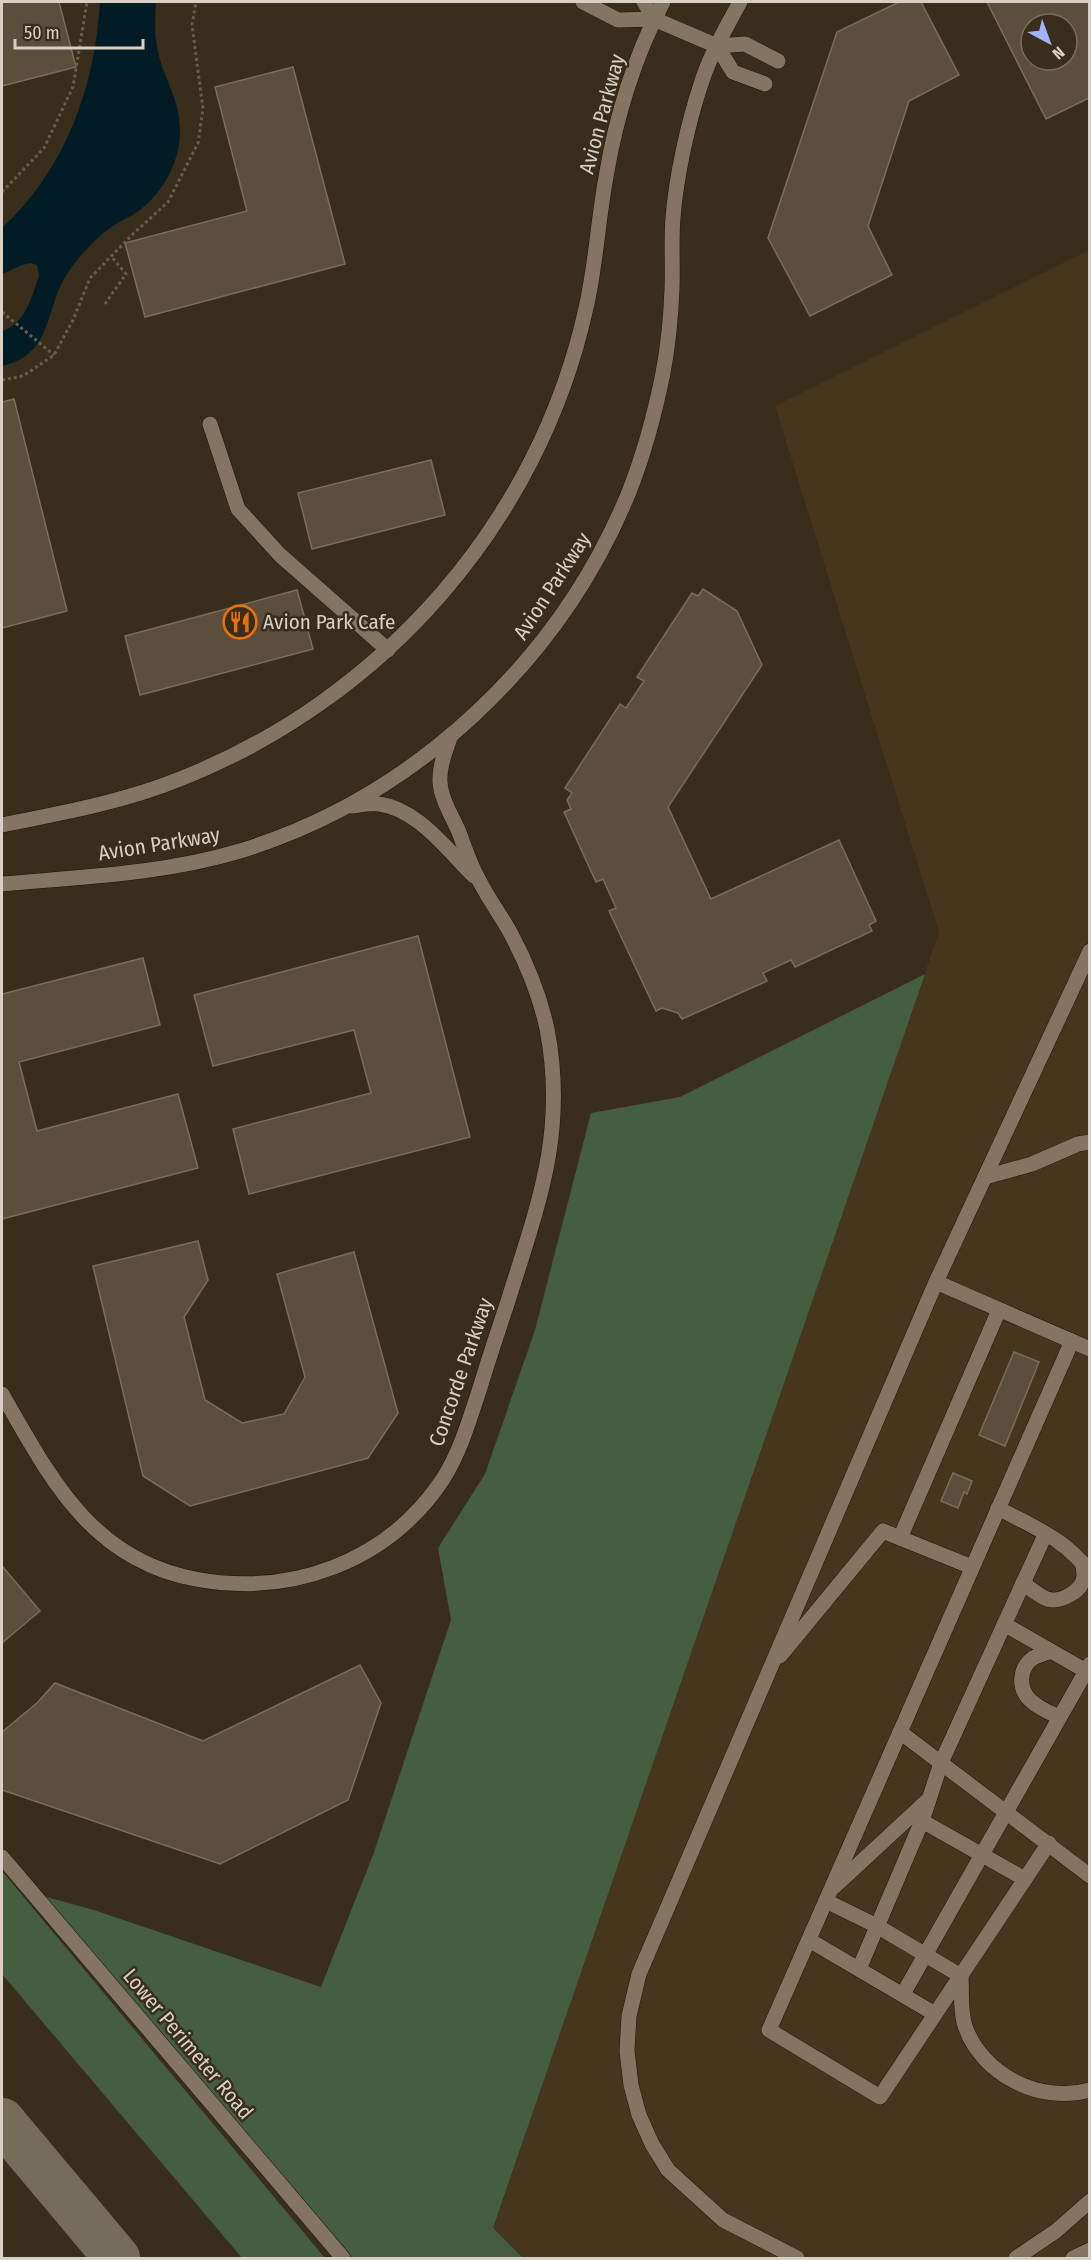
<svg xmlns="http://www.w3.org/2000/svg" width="1091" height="2260" viewBox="0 0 1091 2260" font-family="'Fira Sans Condensed',sans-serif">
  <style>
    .built { fill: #46361e }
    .green { fill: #455d41 }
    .water { fill: #021c26 }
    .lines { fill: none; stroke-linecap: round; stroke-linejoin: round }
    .taxiway { stroke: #766c5c; stroke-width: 46 }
    .building { fill: #5b4e3c; stroke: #7b6d5a; stroke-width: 1.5; fill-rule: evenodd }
    .minor-casing { stroke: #201505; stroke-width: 16 }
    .path { stroke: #695e4e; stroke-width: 3; stroke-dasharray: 3 3; stroke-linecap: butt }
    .minor { stroke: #837562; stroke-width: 15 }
    .labels { text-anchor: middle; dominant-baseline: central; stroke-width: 5; stroke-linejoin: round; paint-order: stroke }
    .street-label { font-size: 21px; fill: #d8d0c5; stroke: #392d1b }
    .poi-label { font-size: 21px; fill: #d8d0c5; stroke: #392d1b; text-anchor: start }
  </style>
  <rect width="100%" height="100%" fill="#392d1b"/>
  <polygon class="built" points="1089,250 1089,2258 523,2258 493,2229 939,932 775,406"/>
  <g class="green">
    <polygon points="925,974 493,2228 523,2258 343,2258 32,1893 94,1910 321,1987 373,1855 451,1620 438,1548 485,1474 535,1330 591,1113 680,1097"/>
    <polygon points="2,1871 325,2258 242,2258 2,1974"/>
  </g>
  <path class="water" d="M100,2H156C155,20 154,38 159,56C168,89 184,106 179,144C176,169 158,198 137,212C128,218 118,222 110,228C97,237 87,249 77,260C68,272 59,286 55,300C44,333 40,357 2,366V331C26,323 31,298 39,276L37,265L31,263L22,265L2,274V228C66,169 95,86 100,2Z"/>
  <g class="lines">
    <polyline class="taxiway" points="2,2121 117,2258"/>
  </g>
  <g class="building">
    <polygon points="2,2 59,2 76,67 2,86"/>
    <polygon points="899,2 921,2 959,75 909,101 868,226 892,275 810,316 768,238 837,32"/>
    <path d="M987,2H1089V98L1046,119ZM1031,24H1067V60H1031Z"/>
    <polygon points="293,67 345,264 145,317 125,243 247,211 215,87"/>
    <polygon points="14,399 67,611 2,628 2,402"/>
    <polygon points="431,460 445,515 312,549 298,493"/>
    <polygon points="703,589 737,611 762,665 668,807 711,899 839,840 876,921 869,925 872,931 795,967 791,960 763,973 767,981 682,1019 678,1013 662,1008 656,1011 609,911 616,908 603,879 596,882 564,812 571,809 567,800 572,793 565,788 620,704 626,708 644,681 637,677 692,593 698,596"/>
    <polygon points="297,590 313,649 140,695 125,636"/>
    <polygon points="418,936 470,1137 249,1194 233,1129 371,1093 354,1030 213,1066 194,995"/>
    <polygon points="143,958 160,1025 19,1062 37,1131 178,1094 198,1168 2,1219 2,994"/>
    <polygon points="198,1241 208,1280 184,1317 205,1400 242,1423 284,1414 305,1377 277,1274 354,1252 398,1413 368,1458 190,1506 143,1476 93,1266"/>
    <polygon points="1014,1352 1039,1362 1005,1446 979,1435"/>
    <polygon points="953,1473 972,1481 967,1494 964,1492 958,1508 941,1501"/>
    <polygon points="2,1566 40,1611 2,1643"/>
    <polygon points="360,1665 381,1703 348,1800 220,1864 2,1790 2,1732 37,1703 55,1683 203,1741"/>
  </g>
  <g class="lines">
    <g class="minor-casing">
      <g id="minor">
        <polyline points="583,2 618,20 654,19 717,46 745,44 778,61"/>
        <polyline points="644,2 654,19"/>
        <polyline points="717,46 733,72 765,84"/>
        <polyline points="210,424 238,509 280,555 388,650"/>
        <path d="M351,806C360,805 370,803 379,804C418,809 447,850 474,876"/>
        <path d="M2,825C62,813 123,802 180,779C383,699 539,522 586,308C596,265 598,220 606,177C616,116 635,56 663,2"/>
        <path d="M2,884C81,877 163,874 240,851C415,797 560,661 629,492C644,454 655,413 663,373C668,346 671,317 672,289C673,265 671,241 673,218C676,177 688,123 701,84C710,55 726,28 740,2"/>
        <polyline points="985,1177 1032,1164 1078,1144 1090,1142"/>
        <polyline points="936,1282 1090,1349"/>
        <path d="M2,1394C50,1477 90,1559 195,1579C291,1597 388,1562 443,1479C460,1452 469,1421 479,1391C488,1361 498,1331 508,1301C538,1205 567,1132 547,1029C540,996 527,964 511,934C502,917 489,900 480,882C471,867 465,849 459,832C452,816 441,799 440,782C439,766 446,750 451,735"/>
        <path d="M998,1508C1031,1526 1070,1541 1090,1574"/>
        <polyline points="972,1567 900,1538 999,1310"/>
        <path d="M1023,1583C1031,1589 1038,1595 1047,1599C1061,1603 1083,1591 1084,1576C1084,1572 1083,1566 1082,1562"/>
        <polyline points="1004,1624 1086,1671"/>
        <path d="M1051,1651C1046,1653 1038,1655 1033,1658C1019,1668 1018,1688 1030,1700C1038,1708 1050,1713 1059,1717"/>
        <polyline points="780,1656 883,1531 900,1538"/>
        <polyline points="900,1732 1090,1876"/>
        <polyline points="922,1821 1025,1879"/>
        <polyline points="1049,1843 880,2097 769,2030 1072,1341"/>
        <polyline points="2,1857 343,2258"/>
        <polyline points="834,1887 929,1799"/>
        <path d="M826,1901L877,1926L961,1976C962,1991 960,2011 965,2026C982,2075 1040,2104 1090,2090"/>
        <polyline points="809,1940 935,2014"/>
        <polyline points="859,1969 922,1821 941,1763 1045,1535"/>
        <polyline points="903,1994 1090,1664"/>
        <polyline points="797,2258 723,2220 668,2170 652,2144 639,2115 631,2085 627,2051 629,2016 639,1974 936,1282 1090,951"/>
        <polyline points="1016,2258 1056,2231 1090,2201"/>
        <polyline points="1073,2258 1090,2250"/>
      </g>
    </g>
    <g class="path">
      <polyline points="2,192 44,148 73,87 87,2"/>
      <polyline points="105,304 126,274 111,256"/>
      <polyline points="2,312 54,355"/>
      <polyline points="2,380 23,376 54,355 73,320 90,278 133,234 168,202 198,143 203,109 192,25 196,2"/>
    </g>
    <use href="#minor" class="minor"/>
  </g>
  <defs>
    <g id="restaurant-ring" transform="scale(1.725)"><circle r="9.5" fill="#392d1b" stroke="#e8710a" stroke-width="1.5"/><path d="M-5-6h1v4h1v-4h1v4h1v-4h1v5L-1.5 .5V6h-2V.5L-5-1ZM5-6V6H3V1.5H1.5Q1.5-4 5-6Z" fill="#e8710a"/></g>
  </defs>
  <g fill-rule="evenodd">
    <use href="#restaurant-ring" x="240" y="622"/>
  </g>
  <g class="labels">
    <g class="street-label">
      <text transform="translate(602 114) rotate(-75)">Avion Parkway</text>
      <text transform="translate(552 586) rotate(-57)">Avion Parkway</text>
      <text transform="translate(159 844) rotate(-9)">Avion Parkway</text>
      <text transform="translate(461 1372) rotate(-71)">Concorde Parkway</text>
      <text transform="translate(188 2044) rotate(50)">Lower Perimeter Road</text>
    </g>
    <g class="poi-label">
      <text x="263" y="622">Avion Park Cafe</text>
    </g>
  </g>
  <rect width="1091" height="2260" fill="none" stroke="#d8d0c5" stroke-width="6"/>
  <g transform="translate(1049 42) rotate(139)"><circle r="28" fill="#392d1b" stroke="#796e5f" stroke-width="1.5"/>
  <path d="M0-4.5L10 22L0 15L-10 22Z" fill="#a4b1fc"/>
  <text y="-9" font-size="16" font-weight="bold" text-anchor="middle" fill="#d8d0c5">N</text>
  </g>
  <path d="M15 39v9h128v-9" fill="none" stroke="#d8d0c5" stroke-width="3"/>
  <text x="24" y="39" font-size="18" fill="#d8d0c5" stroke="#392d1b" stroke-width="4.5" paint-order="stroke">50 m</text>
</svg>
